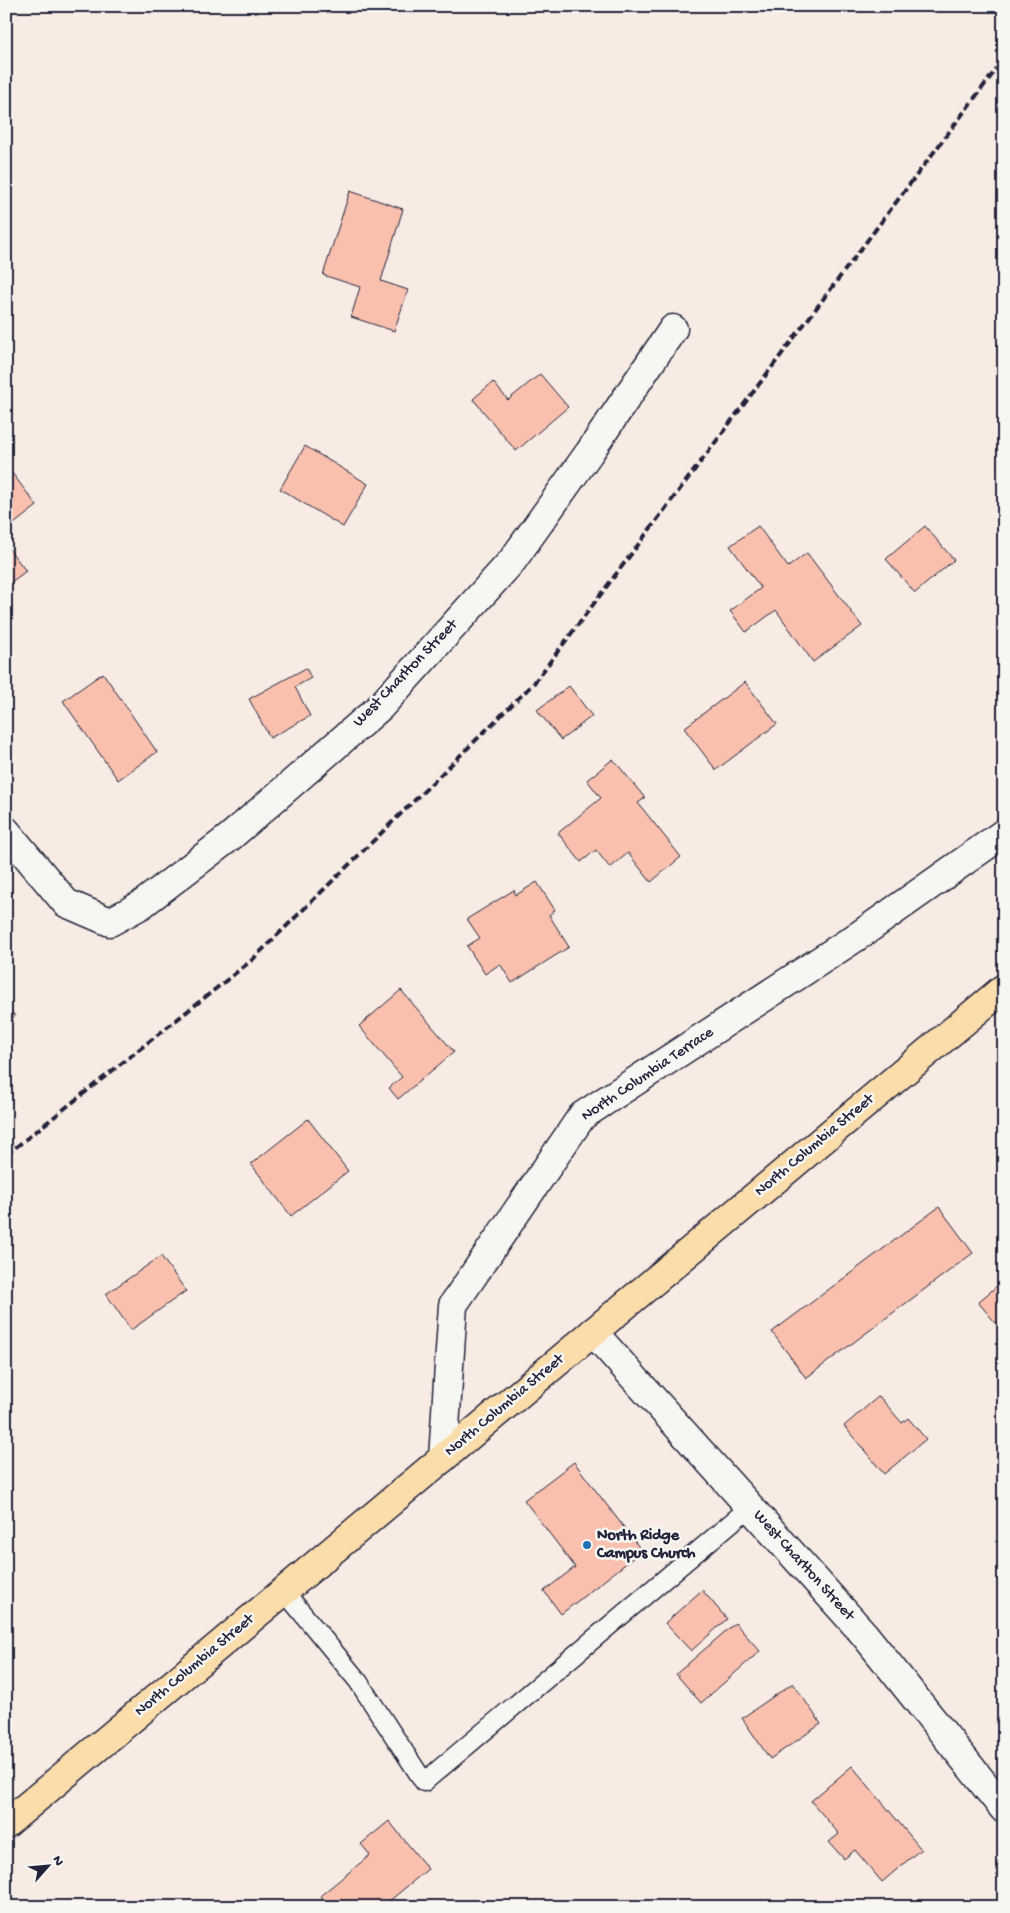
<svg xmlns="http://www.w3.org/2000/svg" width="1010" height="1913" viewBox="0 0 1010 1913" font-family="'Gochi Hand',sans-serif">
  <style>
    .building { fill: #f9c0ae; stroke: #22223b }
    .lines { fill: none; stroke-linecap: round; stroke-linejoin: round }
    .service-casing { stroke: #22223b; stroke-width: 21 }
    .minor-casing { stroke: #22223b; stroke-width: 31 }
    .primary-casing { stroke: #22223b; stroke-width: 31 }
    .service { stroke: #f6f6f2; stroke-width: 18 }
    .minor { stroke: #f6f6f2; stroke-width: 28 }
    .primary { stroke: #fbddab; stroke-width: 28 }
    .rail { stroke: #22223b; stroke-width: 4; stroke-dasharray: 8 4; stroke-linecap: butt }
    .poi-dot { fill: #1f6fb2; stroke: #f6f6f2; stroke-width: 2 }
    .labels { text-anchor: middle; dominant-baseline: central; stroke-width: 5; stroke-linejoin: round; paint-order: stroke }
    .street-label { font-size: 16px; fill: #22223b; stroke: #f6f6f2 }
    .poi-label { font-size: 16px; font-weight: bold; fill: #22223b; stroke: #f6f6f2; text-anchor: start }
  </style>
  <rect width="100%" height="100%" fill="#f7ebe4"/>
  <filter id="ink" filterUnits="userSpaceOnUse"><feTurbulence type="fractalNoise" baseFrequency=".02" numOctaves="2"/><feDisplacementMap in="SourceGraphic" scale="10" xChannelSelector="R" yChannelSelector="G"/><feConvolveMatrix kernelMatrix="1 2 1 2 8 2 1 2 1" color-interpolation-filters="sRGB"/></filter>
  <g filter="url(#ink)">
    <g class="building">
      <polygon points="350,191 403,209 381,281 408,290 394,331 351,317 360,287 323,275"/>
      <polygon points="540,374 568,407 516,451 473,399 493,382 508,400"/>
      <polygon points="305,446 368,484 343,527 280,489"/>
      <polygon points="9,469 37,506 6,530 6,471"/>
      <polygon points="758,526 788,567 807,553 862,626 813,662 776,610 746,632 730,611 761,588 730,546"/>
      <polygon points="925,526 954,560 915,593 886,559"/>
      <polygon points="6,545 26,571 6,586"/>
      <polygon points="306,668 311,678 295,687 310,716 270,738 249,699"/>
      <polygon points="103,673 157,752 118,780 63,701"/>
      <polygon points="745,682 777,724 716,770 684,728"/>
      <polygon points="569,686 592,716 561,740 537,710"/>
      <polygon points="613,759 645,798 638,803 681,857 651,882 628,853 610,868 596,850 581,862 558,833 601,798 587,780"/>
      <polygon points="537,882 555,910 549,915 569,947 512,983 500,964 485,974 467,946 480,938 467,919 514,890 516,895"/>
      <polygon points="401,990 454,1052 398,1099 389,1088 402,1077 359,1026"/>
      <polygon points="6,1005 15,1016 6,1024"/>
      <polygon points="308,1119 348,1171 291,1216 251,1164"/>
      <polygon points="939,1207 973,1253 806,1378 772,1332"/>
      <polygon points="161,1256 186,1291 131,1330 106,1294"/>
      <polygon points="1004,1280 1004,1333 978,1302"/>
      <polygon points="879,1396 902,1423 908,1418 926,1439 884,1474 844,1426"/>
      <polygon points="574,1462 642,1551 561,1614 544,1591 575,1567 524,1500"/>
      <polygon points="702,1590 727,1619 691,1651 665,1623"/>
      <polygon points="735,1623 760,1651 701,1703 676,1674"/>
      <polygon points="793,1683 821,1724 770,1759 742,1718"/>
      <polygon points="852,1766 921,1849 882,1882 855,1850 844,1859 829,1842 839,1834 811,1801"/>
      <polygon points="389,1821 428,1869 382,1907 329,1907 320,1896 370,1855 361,1844"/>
    </g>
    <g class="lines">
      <g class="service-casing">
        <polyline id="service" points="284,1591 358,1681 424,1782 750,1507"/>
      </g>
      <g class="minor-casing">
        <g id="minor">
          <polyline points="6,831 66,903 110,922 141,905 230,837 380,707 512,561 589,453 673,329"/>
          <polyline points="593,1332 864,1634 1004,1809"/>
          <polyline points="443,1458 453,1305 582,1116 861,934 1004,833"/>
        </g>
      </g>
      <g class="primary-casing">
        <polyline id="primary" points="6,1824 1004,988"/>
      </g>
      <use href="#service" class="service"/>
      <use href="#minor" class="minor"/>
      <use href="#primary" class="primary"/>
      <polyline class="rail" points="6,1155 252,960 534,683 1004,59"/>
    </g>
  </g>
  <circle class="poi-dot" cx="587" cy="1545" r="5"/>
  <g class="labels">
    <g class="street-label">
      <text transform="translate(406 674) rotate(-46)">West Charlton Street</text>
      <text transform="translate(648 1075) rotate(-34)">North Columbia Terrace</text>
      <text transform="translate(815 1146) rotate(-40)">North Columbia Street</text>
      <text transform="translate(505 1406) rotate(-40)">North Columbia Street</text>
      <text transform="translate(803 1566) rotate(48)">West Charlton Street</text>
      <text transform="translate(195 1666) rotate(-40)">North Columbia Street</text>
    </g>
    <g class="poi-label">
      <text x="597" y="1536">North Ridge<tspan x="597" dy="18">Campus Church</tspan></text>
    </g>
  </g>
  <rect width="1010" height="1913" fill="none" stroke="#f6f6f2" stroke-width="25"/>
  <rect x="12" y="12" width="985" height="1888" fill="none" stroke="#22223b" stroke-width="2" filter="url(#ink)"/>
  <g transform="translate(48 1866) rotate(63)" stroke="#f6f6f2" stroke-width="4" paint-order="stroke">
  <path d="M0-4L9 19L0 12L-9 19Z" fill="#22223b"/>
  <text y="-8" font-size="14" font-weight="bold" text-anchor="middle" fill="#22223b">N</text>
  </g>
</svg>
